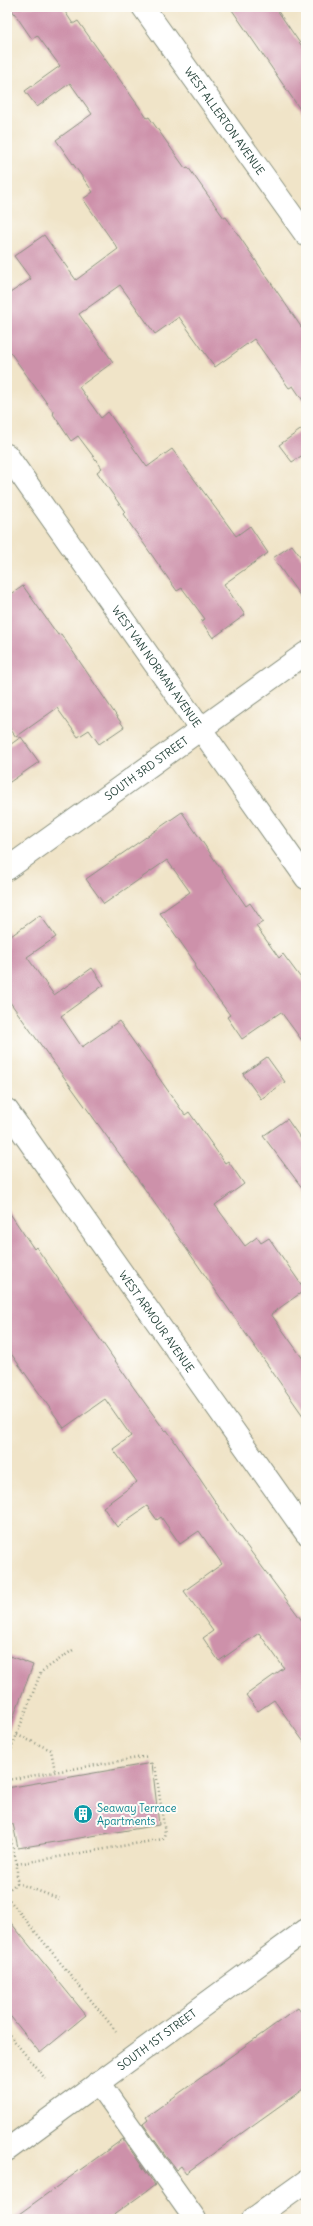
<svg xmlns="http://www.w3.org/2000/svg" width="313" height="2226" viewBox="0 0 313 2226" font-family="Delius,sans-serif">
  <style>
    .building { fill: #cd91aa }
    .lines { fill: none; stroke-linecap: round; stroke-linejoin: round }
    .minor-casing { stroke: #88907e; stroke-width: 24 }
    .path { stroke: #88907e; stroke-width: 2.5; stroke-dasharray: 1 3; stroke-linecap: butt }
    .minor { stroke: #fff; stroke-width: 22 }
    .labels { text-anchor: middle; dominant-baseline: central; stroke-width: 4; stroke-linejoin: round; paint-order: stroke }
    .street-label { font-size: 11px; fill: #1f3d34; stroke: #fdfcf7 }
    .culture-label { font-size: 11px; fill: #0d838f; stroke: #fdfcf7; text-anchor: start }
  </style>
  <rect width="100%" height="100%" fill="#fdfcf7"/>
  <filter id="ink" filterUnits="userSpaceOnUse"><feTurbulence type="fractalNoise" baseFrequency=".025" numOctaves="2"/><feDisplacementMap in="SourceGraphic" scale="8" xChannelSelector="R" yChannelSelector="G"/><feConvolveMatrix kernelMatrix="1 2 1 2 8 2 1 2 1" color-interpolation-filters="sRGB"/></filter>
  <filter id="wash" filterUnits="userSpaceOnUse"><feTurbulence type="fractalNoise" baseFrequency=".012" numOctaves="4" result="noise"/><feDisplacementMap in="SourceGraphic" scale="16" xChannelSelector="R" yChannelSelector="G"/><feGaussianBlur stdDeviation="0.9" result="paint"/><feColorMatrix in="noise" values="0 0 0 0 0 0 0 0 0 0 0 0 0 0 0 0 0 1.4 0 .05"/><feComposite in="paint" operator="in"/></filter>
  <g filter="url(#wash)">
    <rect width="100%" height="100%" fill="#f0e4c8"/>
    <g id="blocks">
      <g class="building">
        <polygon points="10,7 62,7 73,24 78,21 147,118 149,117 185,168 188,167 224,218 226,217 306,334 306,405 293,386 289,388 254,339 215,367 179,317 155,334 120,285 79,314 113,362 79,387 101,418 108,412 147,467 172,449 236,536 250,526 268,553 224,584 245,615 213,638 201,621 205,619 182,588 177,591 123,514 125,512 97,472 102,468 78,436 71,441 53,414 54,413 7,348 7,295 31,279 14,256 44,235 76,280 118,249 83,199 93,192 56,140 92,114 70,83 37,107 25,91 60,66 37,35 32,39"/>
        <polygon points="230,7 275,7 306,52 306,118"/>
        <polygon points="306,426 306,453 292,462 279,445"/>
        <polygon points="292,545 306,564 306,604 273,558"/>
        <polygon points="23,586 58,635 61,634 124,727 99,744 89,730 78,737 57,708 16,737 7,724 7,597"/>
        <polygon points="21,737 39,762 7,784 7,747"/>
        <polygon points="182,812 246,906 250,903 263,922 256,926 279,958 283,954 306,985 306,1046 281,1012 242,1039 227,1017 230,1015 196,969 194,965 196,964 160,913 190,892 167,860 104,904 86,879"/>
        <polygon points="40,915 56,937 27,957 54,995 92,968 104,985 61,1016 82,1047 119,1021 185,1115 189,1112 225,1163 228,1161 244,1184 215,1205 245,1246 257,1237 261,1243 269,1238 305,1290 271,1314 306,1363 306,1420 144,1188 7,998 7,930 11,936"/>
        <polygon points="267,1057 285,1082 261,1099 243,1074"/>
        <polygon points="287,1119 306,1146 306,1193 263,1136"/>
        <polygon points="7,1209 34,1249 36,1247 134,1388 165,1431 167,1430 231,1525 306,1626 306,1745 274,1700 258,1711 246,1695 284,1668 259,1633 219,1661 203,1638 213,1631 184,1591 222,1564 199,1531 180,1544 161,1517 157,1520 147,1506 117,1527 103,1507 137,1482 113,1449 131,1436 105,1399 64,1428 7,1348"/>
        <polygon points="7,1655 33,1665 9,1729 7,1729"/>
        <polygon points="152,1763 159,1825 18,1848 13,1824 7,1824 7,1788"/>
        <polygon points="7,1918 86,2015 40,2053 7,2012"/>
        <polygon points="298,2008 306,2019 306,2087 186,2173 181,2166 176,2170 143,2124 148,2120 146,2117"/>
        <polygon points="123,2139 155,2185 108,2219 12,2219"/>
      </g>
    </g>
  </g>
  <g filter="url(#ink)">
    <use href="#blocks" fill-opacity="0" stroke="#88907e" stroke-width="1"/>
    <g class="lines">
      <g class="minor-casing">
        <g id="minor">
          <path id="s1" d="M143,7L306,235"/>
          <path id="s2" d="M7,455L306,878"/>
          <path id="s3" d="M7,869L306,653"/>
          <path id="s4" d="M7,1110L306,1533"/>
          <polyline points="98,2082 195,2219"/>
          <path id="s5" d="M7,2150L306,1930"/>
          <polyline points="253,2219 306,2181"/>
        </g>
      </g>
      <g class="path">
        <polyline points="17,1735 51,1750 55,1771"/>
        <polyline points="7,1760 41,1672 73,1650"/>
        <polyline points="7,1780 149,1756"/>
        <polyline points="17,1864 163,1839 165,1833 155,1765"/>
        <polyline points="17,1883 60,1899"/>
        <polyline points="7,1891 17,1883 17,1864 7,1824"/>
        <polyline points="7,1897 116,2031"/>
        <polyline points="7,2032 47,2081"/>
      </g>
      <use href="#minor" class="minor"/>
    </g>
  </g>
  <defs>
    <g id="building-disc" transform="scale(1)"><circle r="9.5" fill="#0f9aa8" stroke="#fdfcf7"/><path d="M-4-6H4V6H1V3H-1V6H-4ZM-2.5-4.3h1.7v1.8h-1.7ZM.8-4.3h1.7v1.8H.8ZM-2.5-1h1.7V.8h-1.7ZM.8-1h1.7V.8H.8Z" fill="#fff"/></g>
  </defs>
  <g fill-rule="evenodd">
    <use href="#building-disc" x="83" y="1814"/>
  </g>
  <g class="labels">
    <g class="street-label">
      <text stroke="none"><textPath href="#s1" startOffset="140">WEST ALLERTON AVENUE</textPath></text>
      <text stroke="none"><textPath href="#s2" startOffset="259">WEST VAN NORMAN AVENUE</textPath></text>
      <text stroke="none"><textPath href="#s3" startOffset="172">SOUTH 3RD STREET</textPath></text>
      <text stroke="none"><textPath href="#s4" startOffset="259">WEST ARMOUR AVENUE</textPath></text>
      <text stroke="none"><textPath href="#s5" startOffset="186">SOUTH 1ST STREET</textPath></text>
    </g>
    <g class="culture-label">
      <text x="97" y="1808">Seaway Terrace<tspan x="97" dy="13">Apartments</tspan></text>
    </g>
  </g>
  <rect width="313" height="2226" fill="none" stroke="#fdfcf7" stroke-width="24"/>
</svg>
